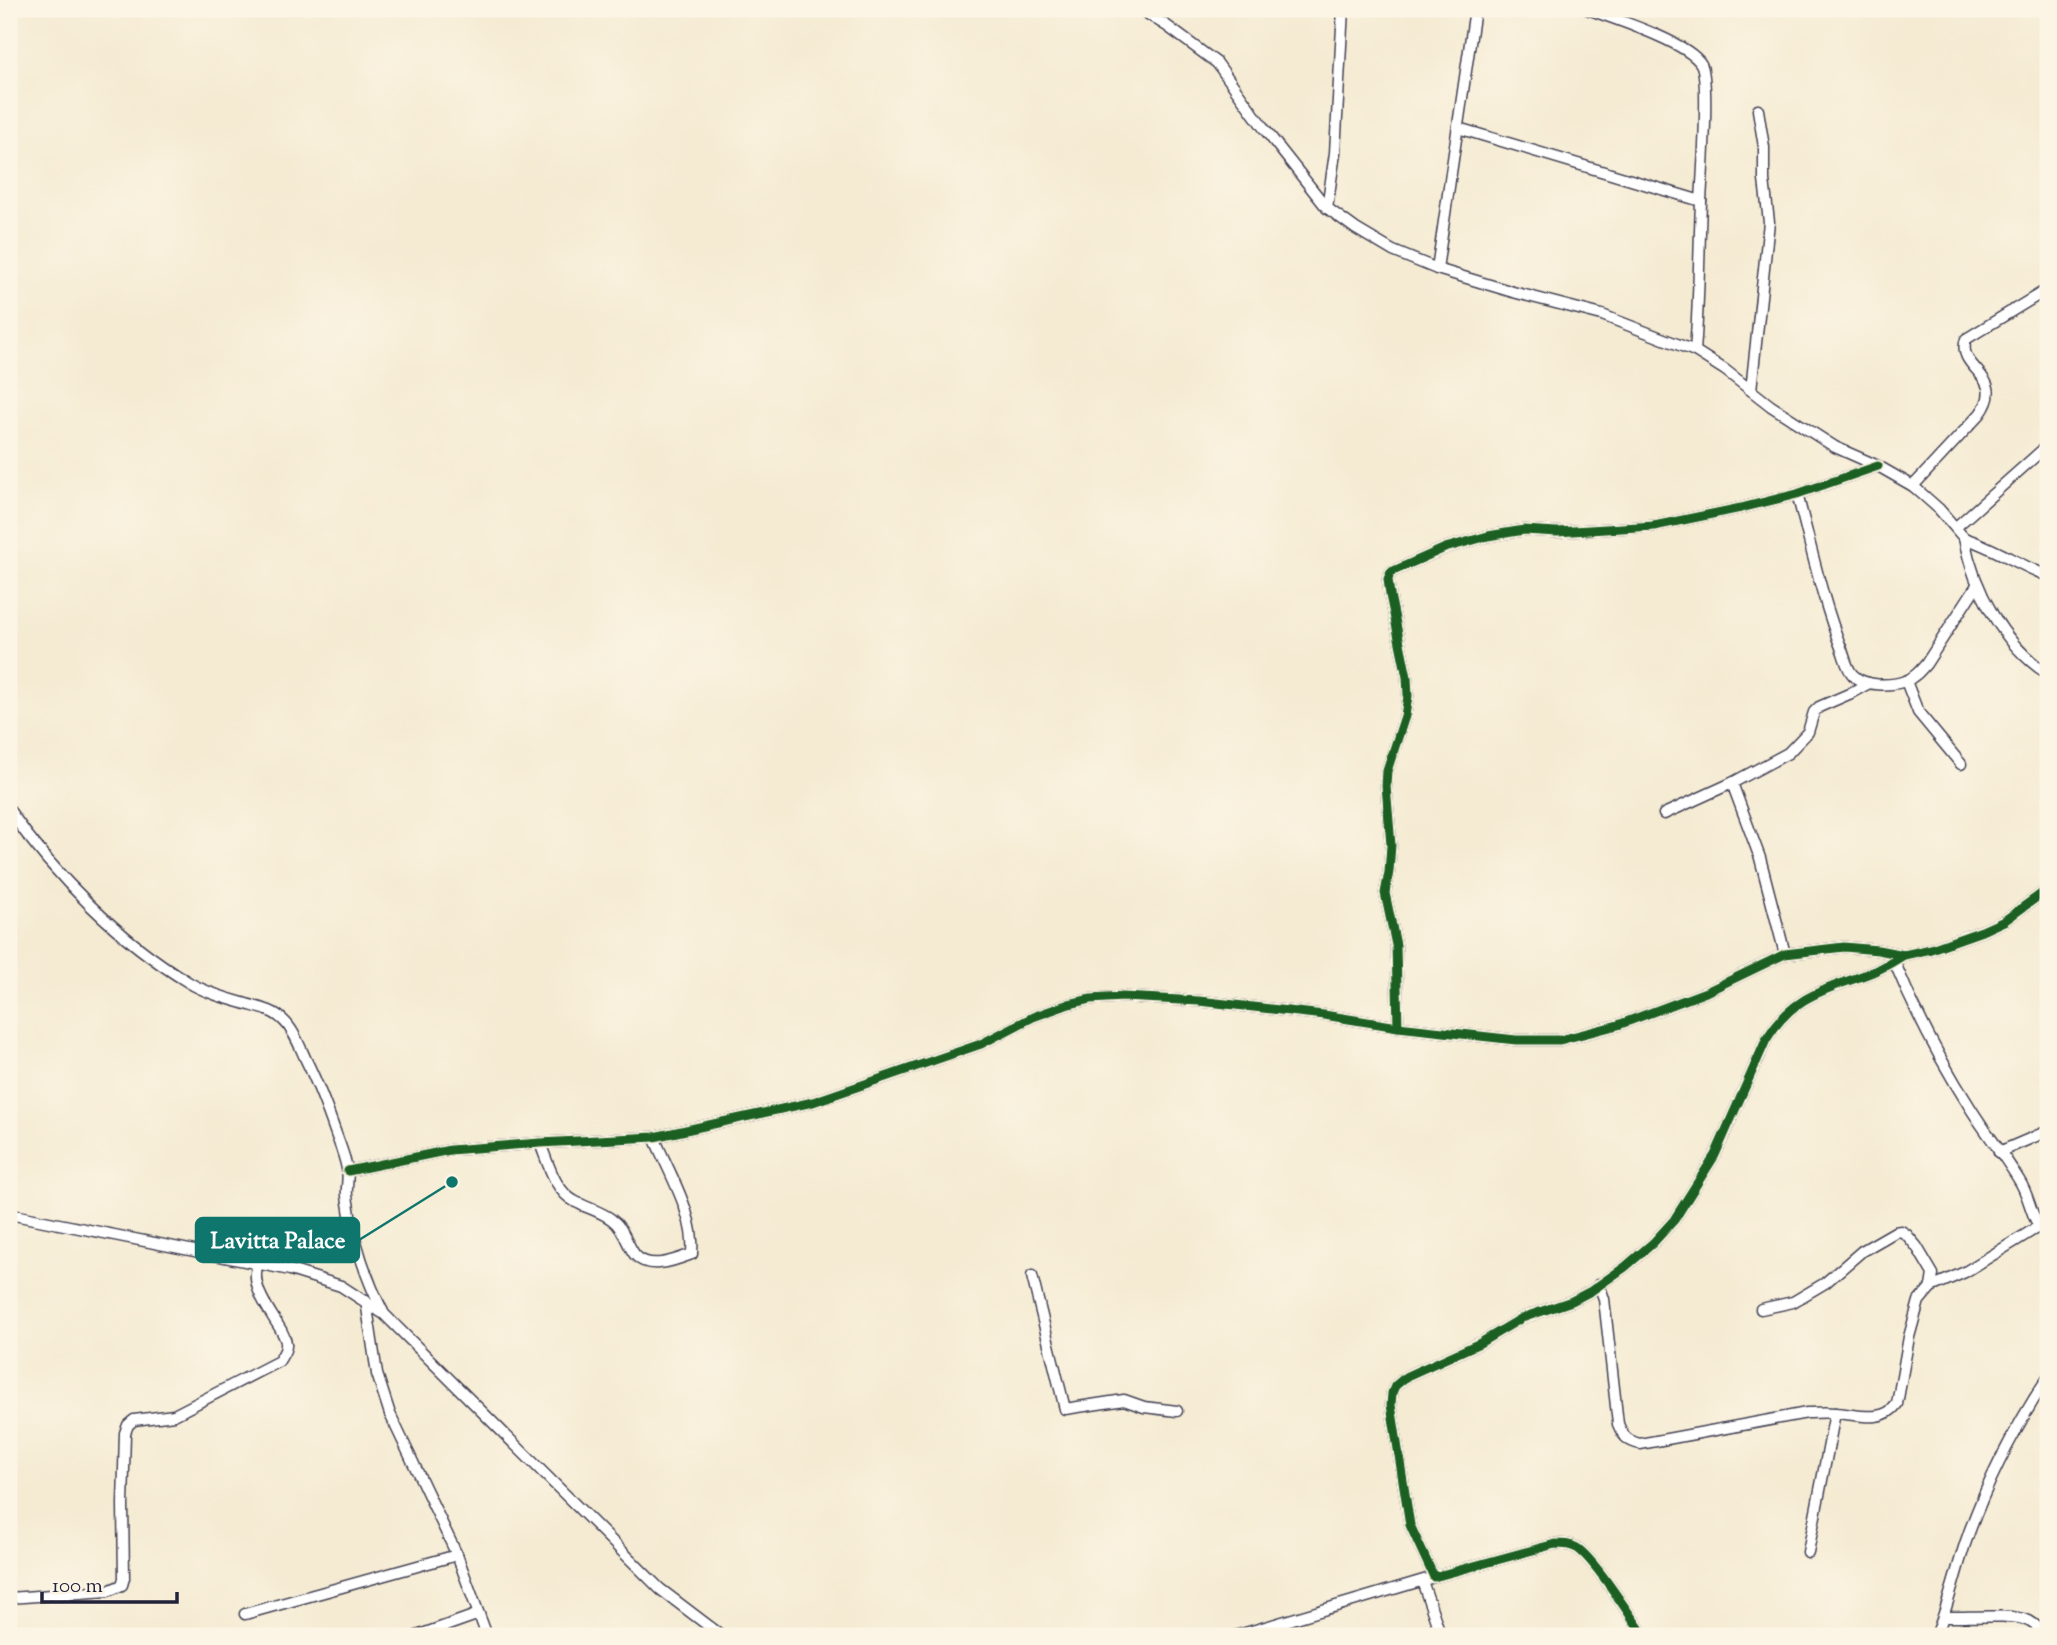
<svg xmlns="http://www.w3.org/2000/svg" width="2057" height="1645" viewBox="0 0 2057 1645" font-family="'Sorts Mill Goudy',serif">
  <style>
    .lines { fill: none; stroke-linecap: round; stroke-linejoin: round }
    .minor-casing { stroke: #424052; stroke-width: 13 }
    .minor { stroke: #fff; stroke-width: 10 }
    .cycleway-casing { stroke: #fcf5e5; stroke-width: 13 }
    .cycleway { stroke: #1b5e20; stroke-width: 9 }
    .leader { fill: none; stroke: #0f766e; stroke-width: 2.5 }
    .callout-dot { fill: #0f766e; stroke: #fcf5e5; stroke-width: 2.5 }
    .callout { fill: #0f766e; stroke: #0f766e; stroke-width: 2.5 }
    .callout-label { font-size: 23px; text-anchor: middle; font-weight: bold; fill: #fff }
  </style>
  <rect width="100%" height="100%" fill="#fcf5e5"/>
  <filter id="ink" filterUnits="userSpaceOnUse"><feTurbulence type="fractalNoise" baseFrequency=".0143" numOctaves="2"/><feDisplacementMap in="SourceGraphic" scale="14" xChannelSelector="R" yChannelSelector="G"/><feConvolveMatrix kernelMatrix="1 2 1 2 8 2 1 2 1" color-interpolation-filters="sRGB"/></filter>
  <filter id="wash" filterUnits="userSpaceOnUse"><feTurbulence type="fractalNoise" baseFrequency=".00686" numOctaves="4" result="noise"/><feDisplacementMap in="SourceGraphic" scale="28" xChannelSelector="R" yChannelSelector="G"/><feGaussianBlur stdDeviation="1.57" result="paint"/><feColorMatrix in="noise" values="0 0 0 0 0 0 0 0 0 0 0 0 0 0 0 0 0 1.4 0 .05"/><feComposite in="paint" operator="in"/></filter>
  <g filter="url(#wash)">
    <rect width="100%" height="100%" fill="#f5ebd3"/>
  </g>
  <g filter="url(#ink)">
    <g class="lines">
      <g class="minor-casing">
        <g id="minor">
          <polyline points="1140,9 1167,26 1217,63 1266,131 1327,208 1356,229 1393,251 1437,269 1513,292 1602,315 1695,351 1725,370 1771,406 1835,447 1878,466 1913,486"/>
          <path d="M1587,9C1612,18 1688,42 1701,64C1710,79 1702,178 1701,202C1699,252 1699,302 1695,351"/>
          <polyline points="1458,128 1701,201"/>
          <polyline points="1327,208 1335,153 1343,9"/>
          <polyline points="1437,269 1475,9"/>
          <polyline points="1751,390 1769,222 1764,180 1764,147 1758,110"/>
          <path d="M1797,494C1811,546 1822,600 1842,650C1845,658 1847,669 1853,675C1864,687 1891,686 1905,681C1914,678 1920,671 1926,664L1977,585"/>
          <polyline points="1956,527 2048,445"/>
          <path d="M1964,538L1939,509L1913,486L1980,414C2009,375 1955,370 1966,339L2048,289"/>
          <path d="M2048,576C2019,565 1993,547 1964,538C1974,590 2003,645 2048,674"/>
          <polyline points="1906,681 1918,712 1961,764"/>
          <polyline points="1732,783 1760,858 1785,954"/>
          <path d="M9,810C55,876 119,940 188,982C204,992 225,998 243,1003C255,1007 272,1009 282,1019C293,1028 300,1047 306,1060C318,1084 327,1108 336,1134C340,1145 345,1157 347,1169C349,1178 346,1187 347,1196C352,1236 365,1276 383,1312"/>
          <polyline points="1664,814 1732,783 1788,753 1808,732 1814,712 1819,707 1849,694 1869,683"/>
          <path d="M1894,961C1915,1012 1941,1062 1971,1109C1986,1133 2004,1155 2019,1180C2032,1200 2029,1219 2048,1236"/>
          <polyline points="1398,1027 1396,945 1385,893 1389,872 1391,845 1386,786 1387,771 1405,716 1408,696 1407,677 1390,595 1388,579 1391,572 1445,548 1488,536 1524,530 1557,532 1654,526 1741,508 1797,494 1878,466"/>
          <path d="M540,1143C548,1163 555,1192 576,1202C587,1208 600,1211 611,1219C624,1228 626,1243 635,1255C649,1271 676,1260 692,1254C696,1216 668,1171 654,1137"/>
          <polyline points="1999,1152 2048,1131"/>
          <polyline points="348,1171 450,1150 540,1143 654,1137 813,1102 981,1044 1033,1017 1069,1004 1091,999 1123,997 1199,1001 1324,1015 1398,1027 1516,1040 1560,1040 1618,1025 1706,992 1785,954 1844,947 1878,950 1904,955 1931,949 1982,931 2004,921 2048,889"/>
          <polyline points="9,1214 290,1270 341,1286 384,1314 660,1589 722,1636"/>
          <polyline points="1032,1276 1065,1409 1124,1400 1144,1407 1177,1411"/>
          <path d="M1599,1284L1604,1299L1618,1424C1623,1436 1627,1441 1640,1444L1807,1413C1816,1413 1826,1412 1835,1413C1856,1414 1883,1424 1897,1404L1909,1337L1919,1301L1931,1287L1965,1272L2038,1227"/>
          <polyline points="366,1301 377,1374 390,1414 457,1555 487,1636"/>
          <polyline points="1761,1309 1793,1302 1825,1283 1862,1251 1895,1232 1901,1231 1907,1235 1917,1247 1933,1274 1931,1287"/>
          <polyline points="1808,1552 1835,1413"/>
          <polyline points="1422,1581 1441,1636"/>
          <path d="M9,1598L108,1591L122,1585L124,1578L123,1504L125,1433L128,1425L134,1420L174,1415L279,1361C281,1357 286,1351 286,1346C287,1341 283,1334 281,1330C270,1311 249,1286 258,1264"/>
          <polyline points="245,1614 457,1555"/>
          <path d="M1944,1617C1965,1618 2011,1613 2029,1621C2036,1625 2041,1630 2046,1636"/>
          <path d="M1639,1628C1626,1610 1594,1559 1577,1548C1570,1544 1563,1544 1555,1544L1434,1577L1410,1525L1391,1405L1392,1393L1395,1386L1407,1376L1480,1343L1522,1318L1572,1301L1591,1291L1625,1267L1653,1243L1674,1220L1715,1155L1766,1040C1794,993 1828,990 1875,971C1885,967 1894,961 1904,955"/>
          <polyline points="417,1636 479,1614"/>
          <polyline points="1235,1636 1434,1577"/>
          <path d="M1936,1636C1948,1606 1955,1575 1965,1544C1985,1485 2014,1429 2048,1377"/>
        </g>
      </g>
      <use href="#minor" class="minor"/>
      <g class="cycleway-casing">
        <g id="cycleway">
          <polyline points="1398,1027 1396,945 1385,893 1389,872 1391,845 1386,786 1387,771 1405,716 1408,696 1407,677 1390,595 1388,579 1391,572 1445,548 1488,536 1524,530 1557,532 1654,526 1741,508 1797,494 1878,466"/>
          <polyline points="348,1171 450,1150 540,1143 654,1137 813,1102 981,1044 1033,1017 1069,1004 1091,999 1123,997 1199,1001 1324,1015 1398,1027 1516,1040 1560,1040 1618,1025 1706,992 1785,954 1844,947 1878,950 1904,955 1931,949 1982,931 2004,921 2048,889"/>
          <path d="M1639,1628C1626,1610 1594,1559 1577,1548C1570,1544 1563,1544 1555,1544L1434,1577L1410,1525L1391,1405L1392,1393L1395,1386L1407,1376L1480,1343L1522,1318L1572,1301L1591,1291L1625,1267L1653,1243L1674,1220L1715,1155L1766,1040C1794,993 1828,990 1875,971C1885,967 1894,961 1904,955"/>
        </g>
      </g>
      <use href="#cycleway" class="cycleway"/>
    </g>
  </g>
  <path class="leader" d="M452 1182L359 1240"/>
  <circle class="callout-dot" cx="452" cy="1182" r="7"/>
  <rect class="callout" x="196" y="1218" width="163" height="44" rx="7"/>
  <g class="callout-label">
    <text x="278" y="1248">Lavitta Palace</text>
  </g>
  <rect width="2057" height="1645" fill="none" stroke="#fcf5e5" stroke-width="35"/>
  <path d="M42 1592v10h135v-10" fill="none" stroke="#22223b" stroke-width="3.5"/>
  <text x="52" y="1592" font-size="21" fill="#22223b" stroke="#fcf5e5" stroke-width="5" paint-order="stroke">100 m</text>
</svg>
